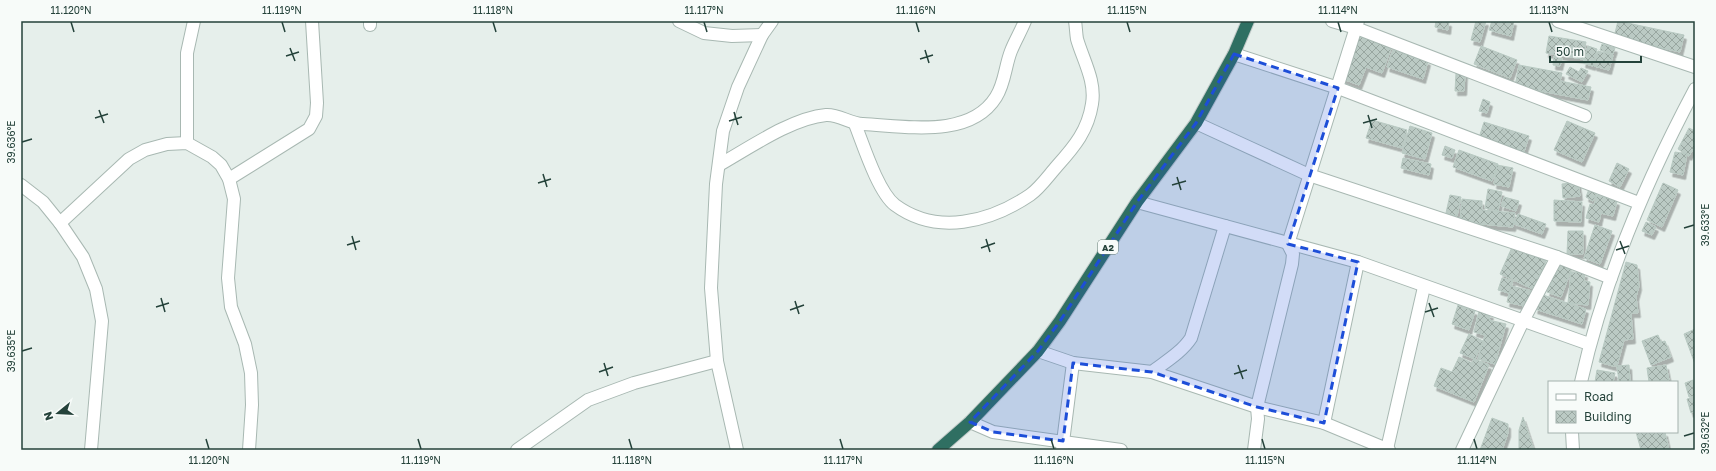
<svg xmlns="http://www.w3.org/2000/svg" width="1716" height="471" viewBox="0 0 1716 471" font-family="'Golos Text',sans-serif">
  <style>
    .building { fill: url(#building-cross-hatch); stroke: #b8c9c2; filter: url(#shadow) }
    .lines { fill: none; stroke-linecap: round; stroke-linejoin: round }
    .minor-casing { stroke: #a8b8b2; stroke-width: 14 }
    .highway-casing { stroke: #c2cac8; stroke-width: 14 }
    .minor { stroke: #fff; stroke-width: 12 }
    .highway { stroke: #2f6f62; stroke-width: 12 }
    .marked { fill: #1d4ed8; fill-opacity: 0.2; stroke: #1d4ed8; stroke-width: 3; stroke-dasharray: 8 5; stroke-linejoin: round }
    .ticks { fill: none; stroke: #24423a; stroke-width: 1.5 }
    .labels { text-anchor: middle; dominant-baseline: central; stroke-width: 3.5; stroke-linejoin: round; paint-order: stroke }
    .shield { fill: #f7fbf9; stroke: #637a73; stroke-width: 1 }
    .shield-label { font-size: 9px; font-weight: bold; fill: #24423a }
    .neatline { fill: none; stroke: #24423a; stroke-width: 1.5 }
    .ticks-label { font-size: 10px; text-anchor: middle; fill: #24423a }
  </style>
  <defs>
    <pattern id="building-cross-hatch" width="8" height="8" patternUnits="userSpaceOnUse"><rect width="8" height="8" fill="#bbcac4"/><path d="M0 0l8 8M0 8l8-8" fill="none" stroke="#98a6a0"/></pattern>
    <filter id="shadow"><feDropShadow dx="2.5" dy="4.5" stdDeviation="0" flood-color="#0004"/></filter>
  </defs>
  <rect width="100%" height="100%" fill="#e6efeb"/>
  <g class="building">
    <polygon points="1436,21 1449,22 1448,30 1435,27"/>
    <polygon points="1476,21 1486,21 1480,42 1471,40"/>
    <polygon points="1492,21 1514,21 1511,36 1489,30"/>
    <polygon points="1618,21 1684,35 1680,52 1614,37"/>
    <polygon points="1360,34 1392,46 1382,73 1366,67 1359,85 1343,79"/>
    <polygon points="1549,36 1586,42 1583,59 1546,53"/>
    <polygon points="1602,44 1615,48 1613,54 1600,50"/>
    <polygon points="1481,46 1517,60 1510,78 1474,64"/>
    <polygon points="1588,46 1597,49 1593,66 1583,63"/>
    <polygon points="1393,50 1428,61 1423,79 1387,67"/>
    <polygon points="1598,51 1613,55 1609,70 1594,66"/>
    <polygon points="1554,56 1562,58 1560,66 1553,65"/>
    <polygon points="1519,65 1562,73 1560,81 1591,87 1588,100 1515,86"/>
    <polygon points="1570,67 1579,72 1581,68 1588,71 1582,82 1566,74"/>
    <polygon points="1456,73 1465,73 1464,91 1455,91"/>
    <polygon points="1483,99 1490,102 1487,113 1479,111"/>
    <polygon points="1372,120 1407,130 1402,148 1366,138"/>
    <polygon points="1567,121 1595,133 1582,162 1554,150"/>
    <polygon points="1484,122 1529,136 1523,155 1478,141"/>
    <polygon points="1410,126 1432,133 1425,159 1402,153"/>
    <polygon points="1689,128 1695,131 1695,146 1689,156 1678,149"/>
    <polygon points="1445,146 1455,150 1452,158 1442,155"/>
    <polygon points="1459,150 1498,164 1492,181 1453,167"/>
    <polygon points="1675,152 1687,154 1683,175 1670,172"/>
    <polygon points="1403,158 1431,164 1429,175 1401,168"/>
    <polygon points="1617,163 1629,169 1620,187 1609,181"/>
    <polygon points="1497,165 1513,168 1509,187 1494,184"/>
    <polygon points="1578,182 1580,196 1563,198 1562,184"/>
    <polygon points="1663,183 1678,190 1662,227 1647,220"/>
    <polygon points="1488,189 1502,192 1498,211 1485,208"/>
    <polygon points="1589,189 1597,193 1593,201 1586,197"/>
    <polygon points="1450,195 1461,197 1457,216 1446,213"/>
    <polygon points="1597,195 1617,201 1613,216 1601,213 1599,222 1586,218 1590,204 1594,205"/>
    <polygon points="1504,197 1519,201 1516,211 1501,206"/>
    <polygon points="1462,199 1482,201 1482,210 1515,213 1513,227 1460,222"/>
    <polygon points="1554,200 1582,202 1581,222 1554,221"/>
    <polygon points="1518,214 1546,224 1542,234 1514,224"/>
    <polygon points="1646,222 1656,227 1652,235 1642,231"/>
    <polygon points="1595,225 1612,231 1600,264 1584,258"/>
    <polygon points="1568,231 1583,231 1583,254 1567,254"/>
    <polygon points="1513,245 1546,261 1533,289 1500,274"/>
    <polygon points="1626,262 1637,265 1639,286 1636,297 1638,313 1631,313 1633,339 1624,340 1617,366 1613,366 1599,362"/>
    <polygon points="1557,263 1572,268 1561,297 1547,292"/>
    <polygon points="1571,272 1585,273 1584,281 1590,282 1588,305 1568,303"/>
    <polygon points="1502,278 1513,281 1509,293 1498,290"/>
    <polygon points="1511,286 1532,291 1528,307 1507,302"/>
    <polygon points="1540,294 1586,309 1582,324 1535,309"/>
    <polygon points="1458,305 1475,311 1469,330 1452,324"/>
    <polygon points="1479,311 1491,314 1489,320 1506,324 1495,364 1478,359 1485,335 1474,332"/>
    <polygon points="1695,329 1695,364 1684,334"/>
    <polygon points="1469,334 1483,341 1475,359 1460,353"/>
    <polygon points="1658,335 1661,342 1665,341 1671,357 1651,365 1642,341"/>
    <polygon points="1459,357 1472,363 1474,359 1489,365 1474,402 1434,386 1441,368 1452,372"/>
    <polygon points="1629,365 1630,382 1619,382 1617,366"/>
    <polygon points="1666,365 1669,380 1649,382 1647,368"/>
    <polygon points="1597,370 1615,373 1613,382 1595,382"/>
    <polygon points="1693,380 1695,396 1689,397 1685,383"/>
    <polygon points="1695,397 1695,411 1691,413 1687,399"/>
    <polygon points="1523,417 1534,450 1519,450 1519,430"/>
    <polygon points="1492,418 1508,424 1508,433 1502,450 1480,450"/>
    <polygon points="1636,432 1665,432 1669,450 1641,450"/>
  </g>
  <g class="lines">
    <g class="minor-casing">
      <g id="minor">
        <polyline points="679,21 704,33 732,36 762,35"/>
        <polyline points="1332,21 1356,28 1585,116"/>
        <polyline points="1558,21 1695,67"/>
        <polyline points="370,25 370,21"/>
        <polyline points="1234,54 1338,88 1639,203"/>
        <polyline points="1196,123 1309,175 1557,257 1611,278"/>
        <path d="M855,124C863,144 878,192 895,205C937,236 990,222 1030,195C1040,188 1049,175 1057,166C1075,146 1088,130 1092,104C1096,81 1083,60 1077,39C1076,33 1076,27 1075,21"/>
        <polyline points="187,143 187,53 194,21"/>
        <path d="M719,165C749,148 792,118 826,115C839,114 850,124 863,124C905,126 970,139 996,97C1005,83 1005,66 1011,51C1015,41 1021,31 1025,21"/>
        <polyline points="229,179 309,129 316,116 317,103 312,21"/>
        <polyline points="21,185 43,202 60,223 83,257 96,289 102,321 91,450"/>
        <polyline points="1137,202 1358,262 1589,344"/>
        <polyline points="60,223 129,159 145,150 167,144 187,143 212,157 221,165 229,179 234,199 228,278 231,307 245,344 251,373 252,405 249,450"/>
        <polyline points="1038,351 1073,363 1152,372 1257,407 1324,423 1389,450"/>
        <path d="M1152,372C1165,362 1182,352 1191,338L1225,226"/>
        <path d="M1581,382C1604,279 1646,181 1695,89"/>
        <polyline points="970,422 993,432 1121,450"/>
        <polyline points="1324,423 1358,262"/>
        <polyline points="1572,432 1573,450"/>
        <polyline points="1387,449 1424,287"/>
        <polyline points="517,450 588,400 634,383 717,361"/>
        <polyline points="737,450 717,361 711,288 716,184 723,131 738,87 762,35 772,21"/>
        <polyline points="1062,450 1073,363"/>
        <polyline points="1254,450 1258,419 1257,407 1292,264 1293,254 1288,244 1358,21"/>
        <polyline points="1462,450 1523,321 1557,257"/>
      </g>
    </g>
    <g class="highway-casing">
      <polyline id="highway" points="938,450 970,422 1038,351 1060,321 1137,202 1196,123 1234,54 1248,21"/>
    </g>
    <use href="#minor" class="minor"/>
    <use href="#highway" class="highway"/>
  </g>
  <path class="marked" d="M1234,54L1338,88L1288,244L1358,262L1324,423L1257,407L1152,372L1073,363L1063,441L993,432L970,422L1038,351L1060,321L1137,202L1196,123Z"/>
  <path class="ticks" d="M71,22L74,32M282,22L285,32M493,22L496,32M704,22L707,32M916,22L919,32M1127,22L1130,32M1338,22L1341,32M1549,22L1552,32M290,48L295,61M925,50L929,63M286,56L299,52M920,59L933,55M99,110L104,123M734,112L738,125M1368,115L1372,128M95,118L108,114M729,121L742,117M1363,123L1377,119M22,142L32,139M543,174L547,187M1177,177L1181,190M538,183L551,179M1172,185L1186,181M1684,228L1694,225M352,236L356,250M986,239L990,252M1620,241L1625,254M347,245L360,241M981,248L995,243M1616,250L1629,246M161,298L165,312M795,301L799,314M1429,303L1434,317M156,307L169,303M790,310L804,305M1425,312L1438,308M22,351L32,348M604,363L608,376M1238,365L1243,379M599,372L613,367M1234,374L1247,370M1684,436L1694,433M206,439L209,449M418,439L421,449M629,439L632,449M840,439L843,449M1051,439L1054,449M1262,439L1265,449M1474,439L1477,449"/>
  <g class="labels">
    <rect class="shield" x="1098" y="240" width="20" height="14" rx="3"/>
    <g class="shield-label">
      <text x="1108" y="247">A2</text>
    </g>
  </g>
  <rect width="1716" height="471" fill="none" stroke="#f7fbf9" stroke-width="44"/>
  <rect x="1548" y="381" width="130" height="52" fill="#f7fbf9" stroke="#a3b1ad"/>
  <rect x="1556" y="394" width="20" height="6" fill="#ffffff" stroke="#a3b1ad"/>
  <text x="1584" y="401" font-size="12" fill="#24423a">Road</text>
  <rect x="1556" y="411" width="20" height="12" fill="url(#building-cross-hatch)" stroke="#a3b1ad"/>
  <text x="1584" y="421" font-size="12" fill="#24423a">Building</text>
  <g transform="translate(58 413) rotate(252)" stroke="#f7fbf9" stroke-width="3" paint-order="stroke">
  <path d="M0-3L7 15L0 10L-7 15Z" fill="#24423a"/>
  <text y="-6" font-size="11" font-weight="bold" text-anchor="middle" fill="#24423a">N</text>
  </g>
  <path d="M1550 56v6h91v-6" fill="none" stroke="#24423a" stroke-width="2"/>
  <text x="1556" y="56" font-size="12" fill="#24423a" stroke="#f7fbf9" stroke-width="3" paint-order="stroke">50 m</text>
  <rect x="22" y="22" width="1672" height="427" class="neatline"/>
  <g class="ticks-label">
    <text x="71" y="14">11.120°N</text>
    <text x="282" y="14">11.119°N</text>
    <text x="493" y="14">11.118°N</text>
    <text x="704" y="14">11.117°N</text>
    <text x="916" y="14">11.116°N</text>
    <text x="1127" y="14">11.115°N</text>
    <text x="1338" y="14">11.114°N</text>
    <text x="1549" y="14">11.113°N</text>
    <text transform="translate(11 142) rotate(-90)" y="4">39.636°E</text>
    <text transform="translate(1705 225) rotate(-90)" y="4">39.633°E</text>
    <text transform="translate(11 351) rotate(-90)" y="4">39.635°E</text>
    <text transform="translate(1705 433) rotate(-90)" y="4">39.632°E</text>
    <text x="209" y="464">11.120°N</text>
    <text x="421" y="464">11.119°N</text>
    <text x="632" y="464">11.118°N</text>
    <text x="843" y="464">11.117°N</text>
    <text x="1054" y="464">11.116°N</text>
    <text x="1265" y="464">11.115°N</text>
    <text x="1477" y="464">11.114°N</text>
  </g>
</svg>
